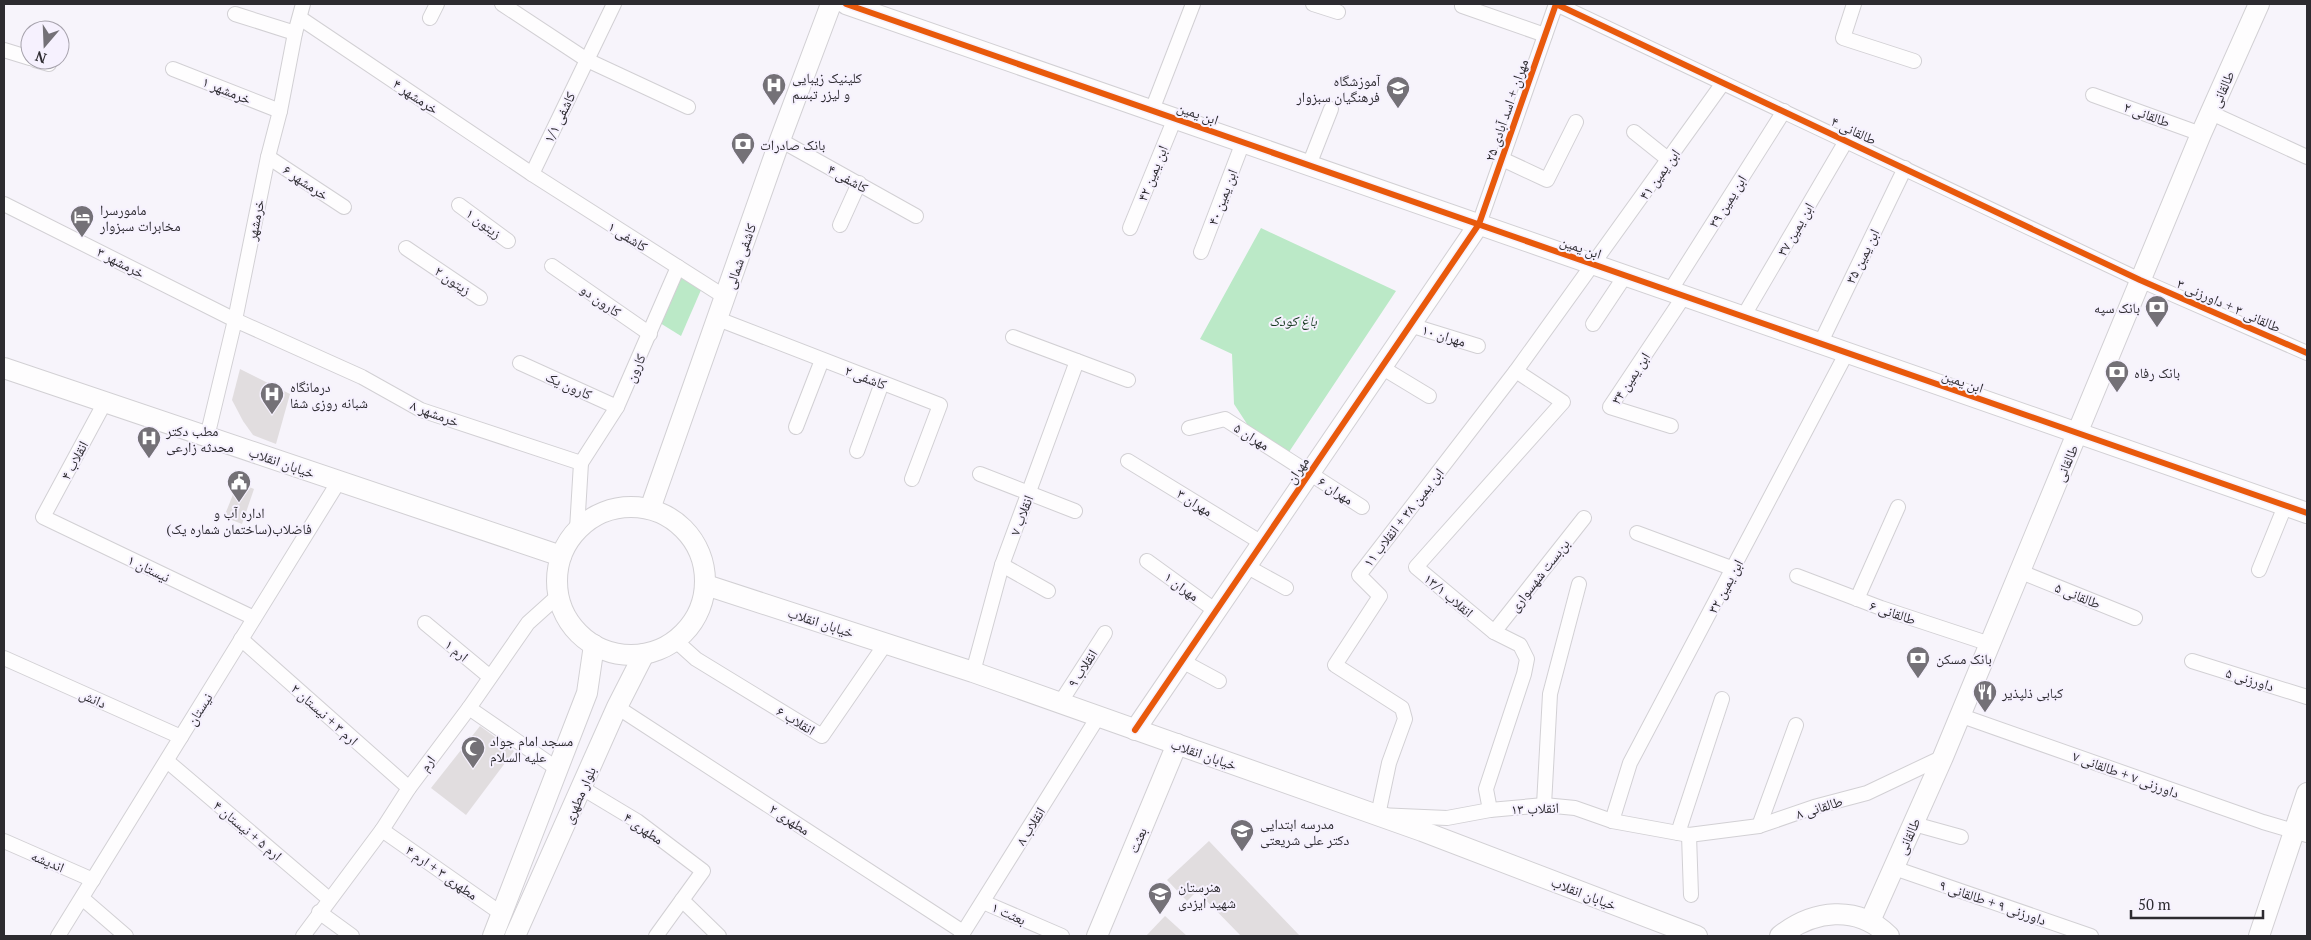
<svg xmlns="http://www.w3.org/2000/svg" width="2311" height="940" viewBox="0 0 2311 940" font-family="'PT Serif','Noto Naskh Arabic',serif">
  <style>
    .green { fill: #bbe9c7 }
    .building { fill: #e1dddf }
    .lines { fill: none; stroke-linecap: round; stroke-linejoin: round }
    .street-casing { stroke: #d2d0d4; stroke-width: 16 }
    .secondary-casing { stroke: #d2d0d4; stroke-width: 22 }
    .street { stroke: #fefdfe; stroke-width: 14 }
    .secondary { stroke: #fefdfe; stroke-width: 20 }
    .cycleway-casing { stroke: #f6f1fe; stroke-width: 9 }
    .cycleway { stroke: #e8590c; stroke-width: 6 }
    .labels { text-anchor: middle; dominant-baseline: central; stroke-width: 4; stroke-linejoin: round; paint-order: stroke }
    .poi-label { font-size: 14px; fill: #2d2b30; stroke: #f6f1fe; text-anchor: start }
    .street-label { font-size: 14px; fill: #2d2b30; stroke: #f6f1fe }
    .park-label { font-size: 14px; font-style: italic; fill: #163a20; stroke: #f6f1fe }
  </style>
  <rect width="100%" height="100%" fill="#f7f4fb"/>
  <g class="green">
    <polygon points="1261,228 1396,291 1281,464 1264,450 1234,404 1232,354 1200,339"/>
    <polygon points="678,276 701,290 681,336 660,323"/>
  </g>
  <g class="building">
    <polygon points="240,369 290,394 276,444 253,435 243,421 232,400"/>
    <polygon points="238,482 254,489 242,524 224,517"/>
    <polygon points="480,726 514,751 466,815 431,788"/>
    <polygon points="1209,841 1228,861 1300,936 1241,936 1197,891 1187,901 1167,880"/>
    <polygon points="1165,916 1187,936 1146,936"/>
  </g>
  <g class="lines">
    <g class="street-casing">
      <g id="street">
        <polyline points="502,4 587,60 688,107"/>
        <polyline points="1313,4 1338,12"/>
        <polyline points="1854,4 1843,38 1914,61"/>
        <polyline points="1462,6 1545,35"/>
        <polyline points="235,14 295,33"/>
        <polyline points="300,18 532,174 725,297"/>
        <polyline points="430,18 437,4"/>
        <polyline points="4,50 30,58"/>
        <polyline points="35,60 49,64"/>
        <polyline points="173,69 280,111"/>
        <polyline points="1723,83 1516,371 1359,575 1380,596 1335,665 1402,708 1405,719 1389,763 1378,815 1447,818 1490,810 1544,805 1575,808 1612,821 1689,835 1759,826 1814,807 1867,793 1943,757"/>
        <polyline points="2093,95 2201,134"/>
        <polyline points="1152,110 1193,4"/>
        <polyline points="2211,113 2307,157"/>
        <polyline points="1634,132 1669,160"/>
        <polyline points="780,140 916,216"/>
        <polyline points="268,157 344,207"/>
        <polyline points="1502,159 1547,180 1576,122"/>
        <polyline points="1309,165 1331,109"/>
        <polyline points="532,174 614,4"/>
        <polyline points="4,204 235,320 362,377 421,410 581,463 577,529"/>
        <polyline points="459,205 508,241"/>
        <polyline points="1479,224 1556,4 2140,280 2307,353"/>
        <polyline points="840,225 859,183"/>
        <polyline points="1130,228 1175,118"/>
        <polyline points="406,248 480,298"/>
        <polyline points="1201,252 1243,142"/>
        <polyline points="552,266 650,334"/>
        <polyline points="1670,291 1784,111"/>
        <polyline points="1743,317 1846,141"/>
        <polyline points="718,319 940,405 912,479"/>
        <polyline points="1593,324 1625,276"/>
        <polyline points="1410,325 1478,346"/>
        <polyline points="1013,337 1128,380"/>
        <polyline points="1820,344 1905,168"/>
        <polyline points="520,363 617,407"/>
        <polyline points="1381,367 1429,396"/>
        <polyline points="105,402 43,517 254,618"/>
        <polyline points="1671,426 1610,407 1684,296"/>
        <polyline points="796,427 822,360"/>
        <polyline points="1189,428 1225,419 1362,507"/>
        <polyline points="207,437 235,320 268,157 280,111 295,33 303,4"/>
        <polyline points="857,451 882,383"/>
        <polyline points="1128,461 1262,543"/>
        <polyline points="581,463 617,407 678,267"/>
        <polyline points="980,474 1075,511"/>
        <polyline points="1637,533 1734,569"/>
        <polyline points="1147,561 1216,611"/>
        <polyline points="1002,565 1048,591"/>
        <polyline points="1246,566 1286,588"/>
        <polyline points="2259,570 2285,506"/>
        <polyline points="2021,572 2135,618"/>
        <polyline points="1797,576 1881,608 1990,644"/>
        <polyline points="1857,599 1898,507"/>
        <polyline points="425,623 490,677"/>
        <polyline points="1494,632 1584,518"/>
        <polyline points="241,639 409,788"/>
        <polyline points="676,641 696,659 822,736 886,643"/>
        <polyline points="4,658 181,737"/>
        <polyline points="1182,661 1219,681"/>
        <polyline points="2192,661 2307,697"/>
        <polyline points="973,672 1002,565 1077,361"/>
        <polyline points="1060,703 1105,633"/>
        <polyline points="617,707 963,932"/>
        <polyline points="469,708 559,770"/>
        <polyline points="1959,715 2263,822 2307,835"/>
        <polyline points="167,761 329,899"/>
        <polyline points="582,788 637,821 703,871 656,936"/>
        <polyline points="1544,805 1550,694 1579,584"/>
        <polyline points="1490,810 1486,789 1524,674 1527,659 1520,645 1494,632 1416,567 1563,402 1516,371"/>
        <polyline points="1612,821 1630,763 1846,354"/>
        <polyline points="1914,824 1961,837"/>
        <polyline points="1759,826 1796,725"/>
        <polyline points="382,830 502,914"/>
        <polyline points="1678,833 1722,699"/>
        <polyline points="1689,835 1691,895"/>
        <polyline points="4,841 93,880"/>
        <polyline points="1894,868 2091,936"/>
        <polyline points="82,898 126,936"/>
        <polyline points="682,900 719,936"/>
        <polyline points="983,902 1062,936"/>
        <polyline points="319,912 352,936"/>
        <polyline points="58,936 339,481"/>
        <polyline points="303,936 382,830 409,788 469,708 528,623 558,596"/>
        <polyline points="961,936 1098,717"/>
      </g>
    </g>
    <g class="secondary-casing">
      <g id="secondary">
        <polyline points="846,4 2307,513"/>
        <polyline points="4,368 561,556"/>
        <circle cx="631" cy="581" r="74"/>
        <polyline points="650,509 780,140 831,4"/>
        <polyline points="706,585 973,672 1422,831 1697,936"/>
        <polyline points="1135,730 1479,224"/>
        <polyline points="1870,921 1943,757 2201,134 2259,4"/>
        <polyline points="493,936 587,693 594,645"/>
        <polyline points="515,936 617,707 644,654"/>
        <polyline points="1097,936 1177,744"/>
        <path d="M1780,936C1813,910 1857,904 1889,936"/>
        <polyline points="2259,936 2307,793"/>
      </g>
    </g>
    <use href="#street" class="street"/>
    <use href="#secondary" class="secondary"/>
    <g class="cycleway-casing">
      <g id="cycleway">
        <polyline points="846,4 2307,513"/>
        <polyline points="1135,730 1479,224 1556,4 2140,280 2307,353"/>
      </g>
    </g>
    <use href="#cycleway" class="cycleway"/>
  </g>
  <defs>
    <g id="hospital-pin" transform="scale(1.25)"><path d="M0 17L-7.5 6A9.5 9.5 0 1 1 7.5 6Z" fill="#747177" stroke="#f6f1fe"/><path d="M-5-5h3v3.5h4V-5h3V5h-3V1.5h-4V5h-3Z" fill="#fff"/></g>
    <g id="school-pin" transform="scale(1.25)"><path d="M0 17L-7.5 6A9.5 9.5 0 1 1 7.5 6Z" fill="#747177" stroke="#f6f1fe"/><path d="M0-5L7-2L0 1L-7-2ZM-4 1L0 2.5L4 1V4Q0 6-4 4Z" fill="#fff"/></g>
    <g id="bank-pin" transform="scale(1.25)"><path d="M0 17L-7.5 6A9.5 9.5 0 1 1 7.5 6Z" fill="#747177" stroke="#f6f1fe"/><path d="M-6-4H6V4H-6ZM0-2.3a2.3 2.3 0 1 0 0 4.6a2.3 2.3 0 1 0 0-4.6Z" fill="#fff"/></g>
    <g id="hotel-pin" transform="scale(1.25)"><path d="M0 17L-7.5 6A9.5 9.5 0 1 1 7.5 6Z" fill="#747177" stroke="#f6f1fe"/><path d="M-6-4.5h1.5V1H6V5H4.5V3h-9V5H-6ZM-4 0a1.8 1.8 0 1 1 3.6 0ZM.5 0V-2.5h3Q6-2.5 6 0Z" fill="#fff"/></g>
    <g id="civic-pin" transform="scale(1.25)"><path d="M0 17L-7.5 6A9.5 9.5 0 1 1 7.5 6Z" fill="#747177" stroke="#f6f1fe"/><path d="M-.6-6.5H3V-4.5H.6V-3L4-1V1h2V6H-6V1h2V-1L-.6-3ZM-1.2 2.5V6h2.4V2.5Z" fill="#fff"/></g>
    <g id="restaurant-pin" transform="scale(1.25)"><path d="M0 17L-7.5 6A9.5 9.5 0 1 1 7.5 6Z" fill="#747177" stroke="#f6f1fe"/><path d="M-5-6h1v4h1v-4h1v4h1v-4h1v5L-1.5 .5V6h-2V.5L-5-1ZM5-6V6H3V1.5H1.5Q1.5-4 5-6Z" fill="#fff"/></g>
    <g id="mosque-pin" transform="scale(1.25)"><path d="M0 17L-7.5 6A9.5 9.5 0 1 1 7.5 6Z" fill="#747177" stroke="#f6f1fe"/><path d="M3.5-4.9A6 6 0 1 0 3.5 4.9A5 5 0 1 1 3.5-4.9Z" fill="#fff"/></g>
  </defs>
  <g fill-rule="evenodd">
    <use href="#hospital-pin" x="774" y="85"/>
    <use href="#school-pin" x="1398" y="88"/>
    <use href="#bank-pin" x="743" y="144"/>
    <use href="#hotel-pin" x="82" y="217"/>
    <use href="#bank-pin" x="2157" y="307"/>
    <use href="#bank-pin" x="2117" y="372"/>
    <use href="#hospital-pin" x="272" y="394"/>
    <use href="#hospital-pin" x="149" y="438"/>
    <use href="#civic-pin" x="239" y="482"/>
    <use href="#bank-pin" x="1918" y="658"/>
    <use href="#restaurant-pin" x="1985" y="692"/>
    <use href="#mosque-pin" x="473" y="748"/>
    <use href="#school-pin" x="1242" y="831"/>
    <use href="#school-pin" x="1160" y="894"/>
  </g>
  <g class="labels">
    <g class="poi-label">
      <text x="792" y="77">کلینیک زیبایی<tspan x="792" dy="16">و لیزر تبسم</tspan></text>
      <text x="1380" y="80" text-anchor="end">آموزشگاه<tspan x="1380" dy="16">فرهنگیان سبزوار</tspan></text>
      <text x="760" y="144">بانک صادرات</text>
      <text x="100" y="209">مامورسرا<tspan x="100" dy="16">مخابرات سبزوار</tspan></text>
      <text x="2140" y="307" text-anchor="end">بانک سپه</text>
      <text x="2134" y="372">بانک رفاه</text>
      <text x="290" y="386">درمانگاه<tspan x="290" dy="16">شبانه روزی شفا</tspan></text>
      <text x="166" y="430">مطب دکتر<tspan x="166" dy="16">محدثه زارعی</tspan></text>
      <text x="239" y="512" text-anchor="middle">اداره آب و<tspan x="239" dy="16">فاضلاب(ساختمان شماره یک)</tspan></text>
      <text x="1936" y="658">بانک مسکن</text>
      <text x="2002" y="692">کبابی ذلپذیر</text>
      <text x="490" y="740">مسجد امام جواد<tspan x="490" dy="16">علیه السلام</tspan></text>
      <text x="1260" y="823">مدرسه ابتدایی<tspan x="1260" dy="16">دکتر علی شریعتی</tspan></text>
      <text x="1178" y="886">هنرستان<tspan x="1178" dy="16">شهید ایزدی</tspan></text>
    </g>
    <g class="street-label">
      <text transform="translate(2222 89) rotate(-66)">طالقانی</text>
      <text transform="translate(227 90) rotate(22)">خرمشهر ۱</text>
      <text transform="translate(416 96) rotate(34)">خرمشهر ۴</text>
      <text transform="translate(1506 110) rotate(-71)">مهران + اسد آبادی ۲۵</text>
      <text transform="translate(1198 113) rotate(19)">ابن یمین</text>
      <text transform="translate(2147 114) rotate(20)">طالقانی ۲</text>
      <text transform="translate(559 117) rotate(-64)">کاشفی ۱/۱</text>
      <text transform="translate(1854 130) rotate(25)">طالقانی ۴</text>
      <text transform="translate(1152 173) rotate(-68)">ابن یمین ۴۲</text>
      <text transform="translate(1659 174) rotate(-54)">ابن یمین ۴۱</text>
      <text transform="translate(848 178) rotate(29)">کاشفی ۴</text>
      <text transform="translate(306 182) rotate(34)">خرمشهر ۶</text>
      <text transform="translate(1222 197) rotate(-69)">ابن یمین ۴۰</text>
      <text transform="translate(1727 201) rotate(-58)">ابن یمین ۳۹</text>
      <text transform="translate(255 220) rotate(-79)">خرمشهر</text>
      <text transform="translate(484 223) rotate(37)">زیتون ۱</text>
      <text transform="translate(1795 229) rotate(-60)">ابن یمین ۳۷</text>
      <text transform="translate(628 236) rotate(32)">کاشفی ۱</text>
      <text transform="translate(1581 247) rotate(19)">ابن یمین</text>
      <text transform="translate(740 256) rotate(-71)">کاشفی شمالی</text>
      <text transform="translate(1862 256) rotate(-64)">ابن یمین ۳۵</text>
      <text transform="translate(121 262) rotate(27)">خرمشهر ۳</text>
      <text transform="translate(453 280) rotate(34)">زیتون ۲</text>
      <text transform="translate(601 300) rotate(35)">کارون دو</text>
      <text transform="translate(2229 305) rotate(24)">طالقانی ۳ + داورزنی ۳</text>
      <text transform="translate(1444 335) rotate(17)">مهران ۱۰</text>
      <text transform="translate(635 368) rotate(-66)">کارون</text>
      <text transform="translate(866 377) rotate(21)">کاشفی ۲</text>
      <text transform="translate(1630 378) rotate(-57)">ابن یمین ۳۴</text>
      <text transform="translate(1963 381) rotate(19)">ابن یمین</text>
      <text transform="translate(569 385) rotate(24)">کارون یک</text>
      <text transform="translate(435 413) rotate(21)">خرمشهر ۸</text>
      <text transform="translate(1252 436) rotate(32)">مهران ۵</text>
      <text transform="translate(74 460) rotate(-62)">انقلاب ۴</text>
      <text transform="translate(282 462) rotate(19)">خیابان انقلاب</text>
      <text transform="translate(2066 463) rotate(-67)">طالقانی</text>
      <text transform="translate(1297 470) rotate(-56)">مهران</text>
      <text transform="translate(1336 490) rotate(33)">مهران ۶</text>
      <text transform="translate(1195 502) rotate(32)">مهران ۳</text>
      <text transform="translate(1021 515) rotate(-69)">انقلاب ۷</text>
      <text transform="translate(1403 517) rotate(-52)">ابن یمین ۳۸ + انقلاب ۱۱</text>
      <text transform="translate(149 568) rotate(26)">نیستان ۱</text>
      <text transform="translate(1539 575) rotate(-52)">بن‌بست شهسواری</text>
      <text transform="translate(1182 586) rotate(36)">مهران ۱</text>
      <text transform="translate(1725 586) rotate(-62)">ابن یمین ۳۲</text>
      <text transform="translate(1449 595) rotate(40)">انقلاب ۱۳/۱</text>
      <text transform="translate(2078 595) rotate(22)">طالقانی ۵</text>
      <text transform="translate(1893 612) rotate(19)">طالقانی ۶</text>
      <text transform="translate(821 622) rotate(18)">خیابان انقلاب</text>
      <text transform="translate(457 650) rotate(39)">ارم ۱</text>
      <text transform="translate(1082 668) rotate(-57)">انقلاب ۹</text>
      <text transform="translate(2250 679) rotate(17)">داورزنی ۵</text>
      <text transform="translate(93 698) rotate(24)">دانش</text>
      <text transform="translate(199 709) rotate(-58)">نیستان</text>
      <text transform="translate(325 714) rotate(42)">ارم ۳ + نیستان ۲</text>
      <text transform="translate(796 720) rotate(31)">انقلاب ۶</text>
      <text transform="translate(1204 754) rotate(19)">خیابان انقلاب</text>
      <text transform="translate(427 763) rotate(-53)">ارم</text>
      <text transform="translate(2126 774) rotate(20)">داورزنی ۷ + طالقانی ۷</text>
      <text transform="translate(579 795) rotate(-66)">بلوار مطهری</text>
      <text transform="translate(1819 807) rotate(-17)">طالقانی ۸</text>
      <text transform="translate(1535 808) rotate(-2)">انقلاب ۱۳</text>
      <text transform="translate(790 819) rotate(33)">مطهری ۲</text>
      <text transform="translate(1030 826) rotate(-58)">انقلاب ۸</text>
      <text transform="translate(644 828) rotate(35)">مطهری ۴</text>
      <text transform="translate(248 830) rotate(40)">ارم ۵ + نیستان ۴</text>
      <text transform="translate(1908 836) rotate(-66)">طالقانی</text>
      <text transform="translate(1137 840) rotate(-67)">بعثت</text>
      <text transform="translate(48 861) rotate(23)">اندیشه</text>
      <text transform="translate(442 872) rotate(35)">مطهری ۳ + ارم ۴</text>
      <text transform="translate(1584 893) rotate(21)">خیابان انقلاب</text>
      <text transform="translate(1993 902) rotate(19)">داورزنی ۹ + طالقانی ۹</text>
      <text transform="translate(1009 913) rotate(24)">بعثت ۱</text>
    </g>
    <g class="park-label">
      <text x="1293" y="320">باغ کودک</text>
    </g>
  </g>
  <rect width="2311" height="940" fill="none" stroke="#2d2b30" stroke-width="10"/>
  <g transform="translate(45 45) rotate(199)"><circle r="24" fill="#f6f1fe" stroke="#a6a2ac"/>
  <path d="M0-4L9 19L0 12L-9 19Z" fill="#747177"/>
  <text y="-8" font-size="14" font-weight="bold" text-anchor="middle" fill="#2d2b30">N</text>
  </g>
  <path d="M2131 910v8h132v-8" fill="none" stroke="#2d2b30" stroke-width="2.5"/>
  <text x="2138" y="910" font-size="15" fill="#2d2b30" stroke="#f6f1fe" stroke-width="4" paint-order="stroke">50 m</text>
</svg>
